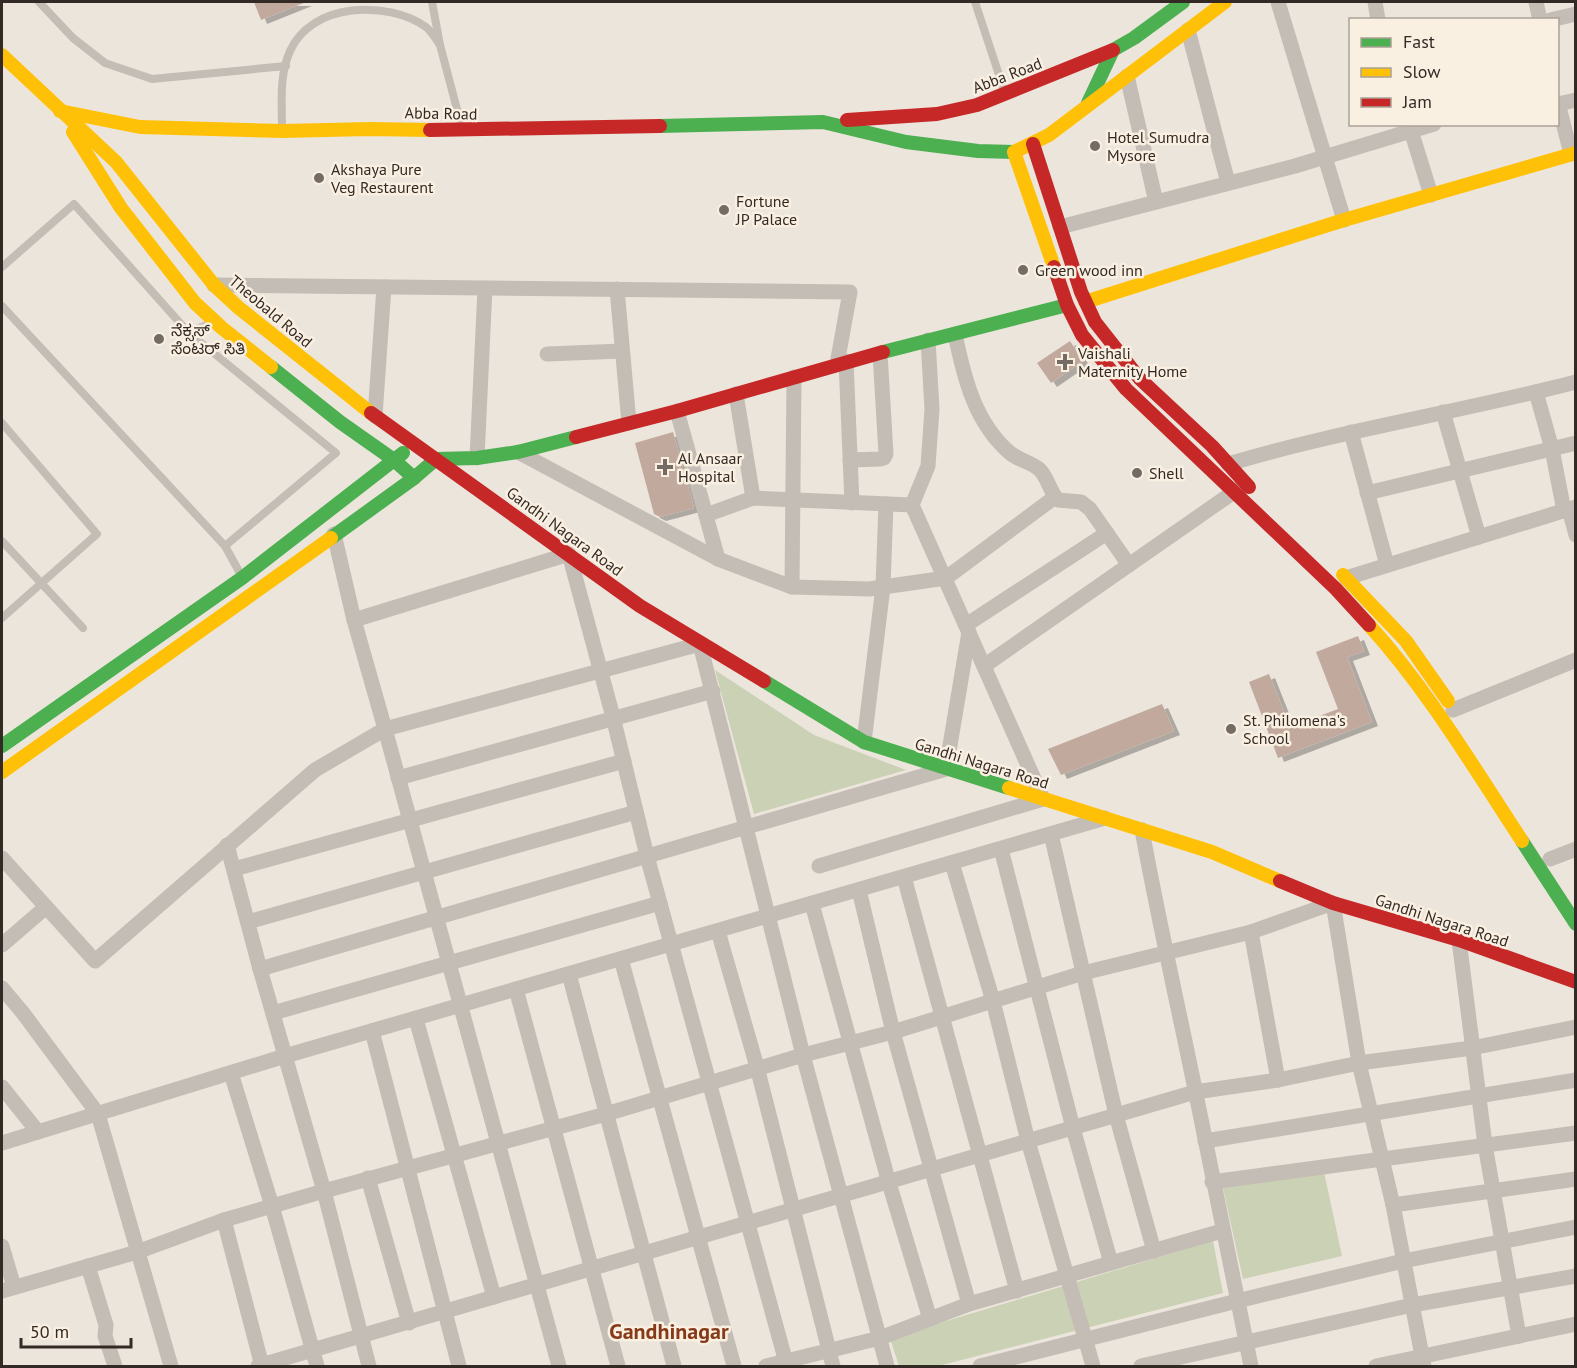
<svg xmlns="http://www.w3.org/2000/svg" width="1577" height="1368" viewBox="0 0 1577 1368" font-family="'PT Sans','Noto Sans Kannada',sans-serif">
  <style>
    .green { fill: #cbd1b5 }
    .building { fill: #c1aa9d; filter: url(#shadow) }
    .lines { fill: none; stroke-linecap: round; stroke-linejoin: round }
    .lane { stroke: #c4bdb5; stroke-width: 8 }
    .street { stroke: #c4bdb5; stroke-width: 15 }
    .fast { stroke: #4caf50; stroke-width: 14 }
    .slow { stroke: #ffc107; stroke-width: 14 }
    .jam { stroke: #c62828; stroke-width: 14 }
    .poi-dot { fill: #746b65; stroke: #faf0e2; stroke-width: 2 }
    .labels { text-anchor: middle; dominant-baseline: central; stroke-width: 5; stroke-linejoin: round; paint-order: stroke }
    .street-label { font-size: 16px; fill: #342a25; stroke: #faf0e2 }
    .poi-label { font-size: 16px; fill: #342a25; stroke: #faf0e2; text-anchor: start }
    .district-label { font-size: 22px; font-weight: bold; fill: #873a19; stroke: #faf0e2 }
  </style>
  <defs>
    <filter id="shadow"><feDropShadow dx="6" dy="4" stdDeviation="0" flood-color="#0004"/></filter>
  </defs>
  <rect width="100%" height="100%" fill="#ece5dc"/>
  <g class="green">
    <polygon points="715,670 814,735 906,770 754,814"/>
    <polygon points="1324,1172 1342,1256 1243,1279 1223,1188"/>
    <polygon points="1213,1241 1223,1293 938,1366 899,1366 890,1338"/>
  </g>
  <g class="building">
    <polygon points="254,2 306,2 261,20"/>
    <polygon points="1070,341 1083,361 1051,383 1037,363"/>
    <polygon points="673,432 694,508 660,517 654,514 635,443"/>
    <polygon points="1358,636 1364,651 1347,657 1372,722 1278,758 1249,682 1269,674 1290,727 1338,709 1316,652"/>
    <polygon points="1162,704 1174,731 1061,775 1048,749"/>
  </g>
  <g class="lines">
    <g class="lane">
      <polyline points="39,2 73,38 105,63 152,79 286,66"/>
      <polyline points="432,2 440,45 462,128"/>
      <polyline points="975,2 1005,93"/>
      <path d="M282,129C282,104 279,75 290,51C312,2 387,0 426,27C432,32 436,39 440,45"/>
      <polyline points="2,267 74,204 188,332 336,453 225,546"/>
      <polyline points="2,306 225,546 241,575"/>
      <polyline points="188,332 212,323"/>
      <polyline points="2,423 97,534 2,618"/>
      <polyline points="2,541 83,628"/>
    </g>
    <g class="street">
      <polyline points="1278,2 1344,220"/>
      <polyline points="1375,2 1378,20"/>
      <polyline points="1536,2 1540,20"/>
      <polyline points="1550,20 1576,14"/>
      <polyline points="1188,30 1228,183"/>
      <polyline points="1127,76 1156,202"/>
      <polyline points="1558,103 1571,154"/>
      <polyline points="1558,104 1576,100"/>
      <polyline points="1409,124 1431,195"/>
      <polyline points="1060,227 1295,166 1434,124"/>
      <polyline points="214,285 850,292 837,364"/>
      <polyline points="617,289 629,423"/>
      <path d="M955,334C964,378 975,423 1010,453C1019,460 1030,462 1039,469C1048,477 1049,491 1058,500L1081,502L1090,509L1129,565"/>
      <polyline points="547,354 622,351"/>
      <polyline points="846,361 852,503"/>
      <polyline points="1536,392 1552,449 1564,511"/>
      <polyline points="736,394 753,498"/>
      <polyline points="677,411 718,559"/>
      <polyline points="1443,412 1479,537"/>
      <polyline points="375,416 384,287"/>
      <polyline points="1351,432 1387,565"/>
      <polyline points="518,452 718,559 792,587 869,589 946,578 1055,497"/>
      <polyline points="477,458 485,288"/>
      <polyline points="850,460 880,459 884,458 886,454 880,353"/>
      <path d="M1228,464C1342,430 1460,412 1576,382"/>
      <polyline points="1367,493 1576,443"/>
      <polyline points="1569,509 1576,535"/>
      <polyline points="706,515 753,498 912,505"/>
      <polyline points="334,534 354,620 385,729 559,1366"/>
      <polyline points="1346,578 1576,507"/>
      <polyline points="792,587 794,377"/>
      <polyline points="354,620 569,554 613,717 647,856 787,1366"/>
      <polyline points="966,625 1107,533"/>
      <polyline points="984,666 1238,489"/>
      <polyline points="1453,710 1576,660"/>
      <polyline points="864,742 883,587 886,504"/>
      <polyline points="398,778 713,691"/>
      <path d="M1142,830C1158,918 1178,1006 1196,1094C1214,1185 1232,1276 1251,1366"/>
      <polyline points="1051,834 1116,1115 1154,1251"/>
      <polyline points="227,845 260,969 324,1191 369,1366"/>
      <polyline points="1001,849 1073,1128 1111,1263"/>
      <polyline points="2,858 95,961 315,770 385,729 700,644 803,1055 887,1366"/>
      <polyline points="1550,859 1576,849"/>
      <polyline points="952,863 993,1001 1028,1141 1093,1366"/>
      <polyline points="819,866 1043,799 912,505 928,466 932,409 928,340"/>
      <polyline points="234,869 624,761"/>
      <polyline points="904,877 1017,1291"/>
      <polyline points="859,890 893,1032 969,1304"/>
      <polyline points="812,904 889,1183 930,1319"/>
      <polyline points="248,922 636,812"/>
      <polyline points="718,931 757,1067 833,1366"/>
      <polyline points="1251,932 1278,1080"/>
      <polyline points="1459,940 1485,1145 1519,1336"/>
      <polyline points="2,945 46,907"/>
      <polyline points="621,959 734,1366"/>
      <polyline points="260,969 946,769 969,632"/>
      <polyline points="569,974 674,1366"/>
      <polyline points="2,988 23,1013 98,1114 171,1366"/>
      <polyline points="516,989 618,1366"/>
      <polyline points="273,1013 660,903"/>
      <polyline points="416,1019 494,1297"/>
      <polyline points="372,1031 459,1366"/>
      <polyline points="231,1073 272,1206 317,1366"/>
      <polyline points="2,1087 38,1132"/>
      <polyline points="1205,1141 1576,1080"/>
      <polyline points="2,1143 285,1056 1105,818"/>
      <polyline points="368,1178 409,1323"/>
      <polyline points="1212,1182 1576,1133"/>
      <polyline points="1393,1205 1576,1179"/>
      <polyline points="224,1220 262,1366"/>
      <polyline points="2,1246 14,1287"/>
      <polyline points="88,1266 106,1325 105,1336 115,1366"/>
      <polyline points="2,1291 137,1252 224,1220 324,1191 606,1114 803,1055 893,1032 1083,973 1251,932 1333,903 1359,1063 1393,1205 1424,1366"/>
      <polyline points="258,1366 1195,1092 1278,1080 1359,1063 1472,1048 1576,1027"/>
      <polyline points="766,1366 880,1338 969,1304 1222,1231"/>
      <polyline points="980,1366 1237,1301 1403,1261 1576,1227"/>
      <polyline points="1141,1366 1412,1305 1576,1276"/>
      <polyline points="1376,1366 1576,1324"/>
    </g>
    <g class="fast">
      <polyline points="1088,103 1113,50 1134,38 1183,2"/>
      <polyline points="660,126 823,122 906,142 978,151 1014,152"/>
      <polyline points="883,352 1067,305"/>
      <polyline points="271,367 340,422 394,460 414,478"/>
      <polyline points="331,538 414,478 436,459 477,458 518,452 576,437"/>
      <polyline points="764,681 864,742 1009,788"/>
      <polyline points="2,746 242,578 403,453"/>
      <polyline points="1522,841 1576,924"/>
    </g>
    <g class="slow">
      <polyline points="2,55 116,162 214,285 239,308 371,413"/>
      <polyline points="60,111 140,127 282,131 370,129 430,130"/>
      <polyline points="73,132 121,208 195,303 222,328 271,367"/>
      <polyline points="1054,267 1014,152 1049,135 1225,2"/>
      <polyline points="1085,302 1344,220 1576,153"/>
      <polyline points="1343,575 1406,641 1448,701"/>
      <path d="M1369,625C1428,690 1474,768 1522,841"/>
      <polyline points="2,772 331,538"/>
      <polyline points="1009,788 1212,852 1280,881"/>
    </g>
    <g class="jam">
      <polyline points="847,120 937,114 977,105 1113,50"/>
      <polyline points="430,130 660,126"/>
      <polyline points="1033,144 1081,292 1095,322 1140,379 1212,446 1249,487"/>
      <polyline points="1054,267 1067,305 1082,335 1126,389 1336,589 1369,625"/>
      <polyline points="371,413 640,606 764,681"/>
      <polyline points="576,437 677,411 883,352"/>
      <polyline points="1280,881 1333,903 1459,940 1576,982"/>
    </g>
  </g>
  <g class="poi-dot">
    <circle cx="1095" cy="146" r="6"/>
    <circle cx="319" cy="178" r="6"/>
    <circle cx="724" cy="210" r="6"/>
    <circle cx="1023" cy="270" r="6"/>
    <circle cx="159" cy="339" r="6"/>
    <path d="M1062 353h6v6h6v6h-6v6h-6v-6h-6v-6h6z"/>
    <path d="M662 458h6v6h6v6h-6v6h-6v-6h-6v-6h6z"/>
    <circle cx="1137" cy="473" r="6"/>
    <circle cx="1231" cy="729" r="6"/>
  </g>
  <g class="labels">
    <g class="street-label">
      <text transform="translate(1007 75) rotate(-21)">Abba Road</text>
      <text transform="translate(441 113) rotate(1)">Abba Road</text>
      <text transform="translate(271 311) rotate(40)">Theobald Road</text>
      <text transform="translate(565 531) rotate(36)">Gandhi Nagara Road</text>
      <text transform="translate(982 763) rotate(17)">Gandhi Nagara Road</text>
      <text transform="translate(1442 920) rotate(18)">Gandhi Nagara Road</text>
    </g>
    <g class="poi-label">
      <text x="1107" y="137">Hotel Sumudra<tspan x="1107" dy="18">Mysore</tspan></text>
      <text x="331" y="169">Akshaya Pure<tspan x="331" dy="18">Veg Restaurent</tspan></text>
      <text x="736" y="201">Fortune<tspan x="736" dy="18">JP Palace</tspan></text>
      <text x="1035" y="270">Green wood inn</text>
      <text x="171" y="330">ನೆಕ್ಸಸ್<tspan x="171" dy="18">ಸೆಂಟರ್ ಸಿತಿ</tspan></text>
      <text x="1078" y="353">Vaishali<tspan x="1078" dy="18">Maternity Home</tspan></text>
      <text x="678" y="458">Al Ansaar<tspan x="678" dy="18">Hospital</tspan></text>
      <text x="1149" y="473">Shell</text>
      <text x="1243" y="720">St. Philomena's<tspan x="1243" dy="18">School</tspan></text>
    </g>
    <g class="district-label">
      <text x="669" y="1331">Gandhinagar</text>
    </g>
  </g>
  <rect width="1577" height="1368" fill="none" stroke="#342a25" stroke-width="6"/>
  <rect x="1349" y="18" width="210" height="108" fill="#faf0e2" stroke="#aba196" stroke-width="1.5"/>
  <rect x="1361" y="38" width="30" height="9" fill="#4caf50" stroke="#aba196" stroke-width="1.5"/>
  <text x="1403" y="48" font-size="18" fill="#342a25">Fast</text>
  <rect x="1361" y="68" width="30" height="9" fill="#ffc107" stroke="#aba196" stroke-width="1.5"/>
  <text x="1403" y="78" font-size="18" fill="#342a25">Slow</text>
  <rect x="1361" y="98" width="30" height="9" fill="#c62828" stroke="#aba196" stroke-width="1.5"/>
  <text x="1403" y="108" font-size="18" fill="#342a25">Jam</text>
  <path d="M21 1338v9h110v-9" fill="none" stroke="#342a25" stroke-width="3"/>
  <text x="30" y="1338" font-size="18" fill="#342a25" stroke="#faf0e2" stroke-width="4.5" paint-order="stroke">50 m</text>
</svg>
